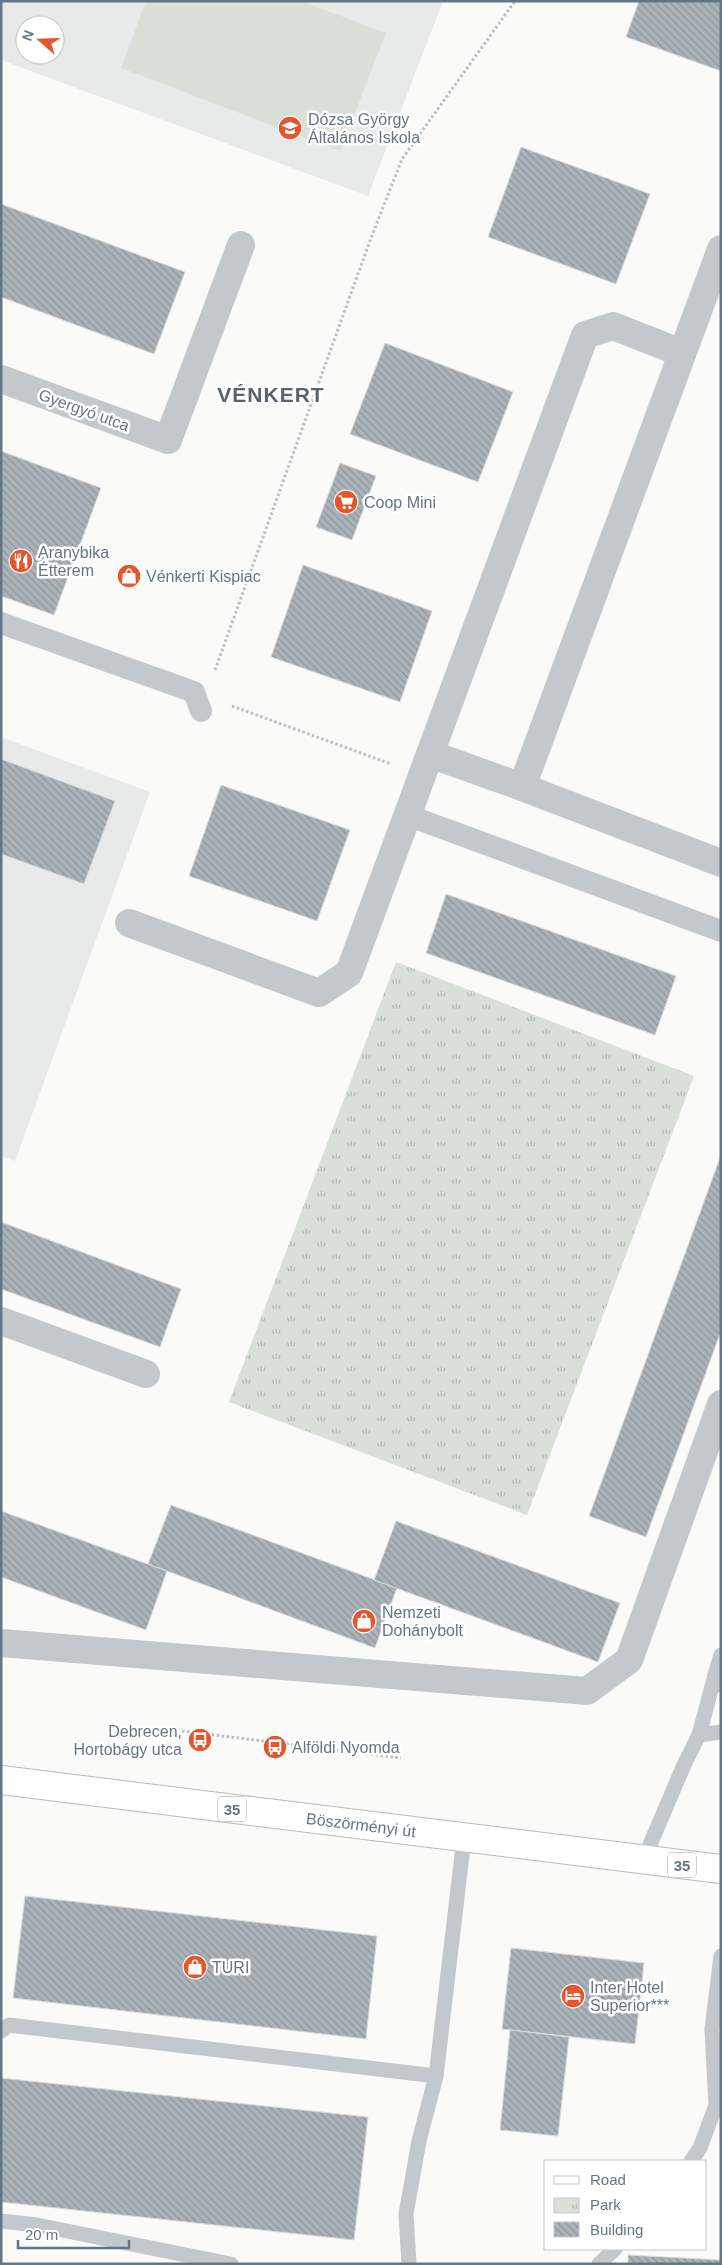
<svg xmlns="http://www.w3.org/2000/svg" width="722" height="2265" viewBox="0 0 722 2265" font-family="Helvetica,sans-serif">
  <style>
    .built { fill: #e8e9e9; fill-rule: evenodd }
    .grass { fill: #dadfd7 }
    .park { fill: url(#park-tufts) }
    .building { fill: url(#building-back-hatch); stroke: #dcdcda }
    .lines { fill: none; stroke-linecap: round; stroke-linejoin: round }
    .primary-casing { stroke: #b5babe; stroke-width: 30 }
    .path { stroke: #bbbfc2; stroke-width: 3; stroke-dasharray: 2.5 2.5; stroke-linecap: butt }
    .service { stroke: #c3c8cc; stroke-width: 15 }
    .pedestrian { stroke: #c3c8cc; stroke-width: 22 }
    .minor { stroke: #c3c8cc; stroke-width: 28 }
    .primary { stroke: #fff; stroke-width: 28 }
    .labels { text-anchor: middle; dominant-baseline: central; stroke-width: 5; stroke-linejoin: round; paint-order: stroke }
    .shield { fill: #fff; stroke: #939fa8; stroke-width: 1 }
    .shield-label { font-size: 15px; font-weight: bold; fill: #657683 }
    .poi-label { font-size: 16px; fill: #657683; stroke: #fff; text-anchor: start }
    .street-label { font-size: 16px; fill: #657683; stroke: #fff }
    .district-label { font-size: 21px; font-weight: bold; letter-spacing: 1px; fill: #57646e; stroke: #fff }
  </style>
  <defs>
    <pattern id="park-tufts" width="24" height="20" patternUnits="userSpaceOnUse" patternTransform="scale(1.25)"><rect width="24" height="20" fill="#dadfd7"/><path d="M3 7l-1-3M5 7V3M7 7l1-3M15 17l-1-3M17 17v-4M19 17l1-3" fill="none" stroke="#b4b9b4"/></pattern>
    <pattern id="building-back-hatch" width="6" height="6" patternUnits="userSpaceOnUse" patternTransform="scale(1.25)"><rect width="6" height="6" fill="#aab3b9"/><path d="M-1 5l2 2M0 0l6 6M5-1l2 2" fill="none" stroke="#8e969c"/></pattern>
  </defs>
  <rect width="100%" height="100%" fill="#fafaf8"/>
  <g class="built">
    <path d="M1,1H443L368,196L1,60ZM25,25H55V55H25Z"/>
    <polygon points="1,737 150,792 15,1161 1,1156"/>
  </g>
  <polygon class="grass" points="146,1 301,1 386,33 340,151 121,68"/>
  <polygon class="park" points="396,962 694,1076 527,1515 229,1402"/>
  <g class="building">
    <polygon points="639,1 721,1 721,71 626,37"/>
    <polygon points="521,147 650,194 616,284 488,237"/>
    <polygon points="1,204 185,272 154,354 1,297"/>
    <polygon points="385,343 513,392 478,482 350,434"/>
    <polygon points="1,451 101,488 54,615 1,596"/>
    <polygon points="340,463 376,476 352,540 316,527"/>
    <polygon points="303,565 432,611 400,702 271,657"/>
    <polygon points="1,759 115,801 84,884 1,854"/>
    <polygon points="221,785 350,830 317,921 189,876"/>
    <polygon points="446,894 676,976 655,1035 426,953"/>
    <polygon points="721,1155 721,1331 646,1537 589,1516"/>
    <polygon points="1,1222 181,1289 160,1347 1,1289"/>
    <polygon points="171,1505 397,1588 375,1648 148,1564"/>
    <polygon points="1,1511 167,1571 146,1630 1,1577"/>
    <polygon points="396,1521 620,1603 598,1662 374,1580"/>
    <polygon points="25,1896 377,1936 366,2039 13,1998"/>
    <polygon points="511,1948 644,1963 635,2044 502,2029"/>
    <polygon points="510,2030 569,2037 558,2136 500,2130"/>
    <polygon points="1,2078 368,2117 354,2240 1,2202"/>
    <polygon points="628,2255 721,2260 721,2264 628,2264"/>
  </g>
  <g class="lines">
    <g class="primary-casing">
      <polyline id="primary" points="1,1780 721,1869"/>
    </g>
    <g class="path">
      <polyline points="215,670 371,238 402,159 515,1"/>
      <polyline points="232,706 391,764"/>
      <polyline points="182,1731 401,1758"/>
    </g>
    <g class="service">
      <polyline points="718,1685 715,1675 721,1655"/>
      <polyline points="699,1735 721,1732"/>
      <polyline points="643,1861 684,1765 699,1735 715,1675"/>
      <polyline points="1,2031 9,2025 436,2076"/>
      <polyline points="691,2161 700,2148 716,2105 712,2029 721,1956"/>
      <polyline points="1,2221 37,2225 231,2264"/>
      <polyline points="409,2264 406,2214 419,2141 436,2076 464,1838"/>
      <polyline points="599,2264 615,2249"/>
    </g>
    <g class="pedestrian">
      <polyline points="1,623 194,692 201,711"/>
      <polyline points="407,815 721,931"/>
    </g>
    <g class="minor">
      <polyline points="1,379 168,440 241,245"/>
      <polyline points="430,754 522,787 721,863"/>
      <polyline points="522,787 721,249"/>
      <polyline points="129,923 319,993 349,973 585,335 613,326 682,353"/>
      <polyline points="1,1321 146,1374"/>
      <polyline points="1,1643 587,1691 629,1660 721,1404"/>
    </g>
    <use href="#primary" class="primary"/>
  </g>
  <defs>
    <g id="school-disc" transform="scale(1.25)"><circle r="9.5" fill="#e4572e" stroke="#fff"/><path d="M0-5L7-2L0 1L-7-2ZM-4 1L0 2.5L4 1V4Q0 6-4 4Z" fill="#fff"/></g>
    <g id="supermarket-disc" transform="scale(1.25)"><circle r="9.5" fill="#e4572e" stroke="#fff"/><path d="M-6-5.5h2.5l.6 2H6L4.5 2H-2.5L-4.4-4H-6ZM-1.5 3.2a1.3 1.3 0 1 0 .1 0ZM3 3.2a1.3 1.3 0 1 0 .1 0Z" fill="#fff"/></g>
    <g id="restaurant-disc" transform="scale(1.25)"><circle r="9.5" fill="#e4572e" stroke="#fff"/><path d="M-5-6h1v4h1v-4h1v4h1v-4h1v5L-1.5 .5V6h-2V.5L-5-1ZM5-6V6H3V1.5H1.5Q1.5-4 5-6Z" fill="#fff"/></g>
    <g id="shop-disc" transform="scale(1.25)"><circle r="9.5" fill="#e4572e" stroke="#fff"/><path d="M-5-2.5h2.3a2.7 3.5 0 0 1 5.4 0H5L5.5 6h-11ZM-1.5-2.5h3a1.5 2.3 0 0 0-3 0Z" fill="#fff"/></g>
    <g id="bus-disc" transform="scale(1.25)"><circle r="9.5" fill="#e4572e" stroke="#fff"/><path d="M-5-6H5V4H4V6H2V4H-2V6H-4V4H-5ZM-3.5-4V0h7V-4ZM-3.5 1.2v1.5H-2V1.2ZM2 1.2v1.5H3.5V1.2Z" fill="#fff"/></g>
    <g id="hotel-disc" transform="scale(1.25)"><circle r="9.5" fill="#e4572e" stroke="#fff"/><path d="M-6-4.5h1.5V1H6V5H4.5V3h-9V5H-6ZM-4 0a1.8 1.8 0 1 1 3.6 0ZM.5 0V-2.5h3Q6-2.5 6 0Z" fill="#fff"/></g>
  </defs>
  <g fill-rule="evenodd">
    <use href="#school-disc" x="290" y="128"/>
    <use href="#supermarket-disc" x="346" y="502"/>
    <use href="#restaurant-disc" x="21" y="561"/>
    <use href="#shop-disc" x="129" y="576"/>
    <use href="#shop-disc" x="364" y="1621"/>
    <use href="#bus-disc" x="200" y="1740"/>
    <use href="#bus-disc" x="275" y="1747"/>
    <use href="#shop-disc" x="195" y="1967"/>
    <use href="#hotel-disc" x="573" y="1996"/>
  </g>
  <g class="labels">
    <g class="shield">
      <rect x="218" y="1796.5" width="28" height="25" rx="4"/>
      <rect x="668" y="1852.5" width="28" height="25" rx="4"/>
    </g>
    <g class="shield-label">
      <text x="232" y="1809">35</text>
      <text x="682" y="1865">35</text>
    </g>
    <g class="poi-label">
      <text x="308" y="119">Dózsa György<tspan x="308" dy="18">Általános Iskola</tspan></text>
      <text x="364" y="502">Coop Mini</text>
      <text x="38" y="552">Aranybika<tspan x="38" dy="18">Étterem</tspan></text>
      <text x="146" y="576">Vénkerti Kispiac</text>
      <text x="382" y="1612">Nemzeti<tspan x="382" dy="18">Dohánybolt</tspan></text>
      <text x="182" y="1731" text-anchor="end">Debrecen,<tspan x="182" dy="18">Hortobágy utca</tspan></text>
      <text x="292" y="1747">Alföldi Nyomda</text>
      <text x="212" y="1967">TURI</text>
      <text x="590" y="1987">Inter Hotel<tspan x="590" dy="18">Superior***</tspan></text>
    </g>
    <g class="street-label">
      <text transform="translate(84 410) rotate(20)">Gyergyó utca</text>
      <text transform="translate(361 1825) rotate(7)">Böszörményi út</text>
    </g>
    <g class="district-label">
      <text x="271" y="394">VÉNKERT</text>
    </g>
  </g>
  <rect width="722" height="2265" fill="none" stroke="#657683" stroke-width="5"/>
  <rect x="544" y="2160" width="162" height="90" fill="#ffffff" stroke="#c1c8cd"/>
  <rect x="554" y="2176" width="25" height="8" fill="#ffffff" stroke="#c1c8cd"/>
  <text x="590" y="2185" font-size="15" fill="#657683">Road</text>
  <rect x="554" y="2198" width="25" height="15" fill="url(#park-tufts)" stroke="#c1c8cd"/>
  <text x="590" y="2210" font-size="15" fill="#657683">Park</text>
  <rect x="554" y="2222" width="25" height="15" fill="url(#building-back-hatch)" stroke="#c1c8cd"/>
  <text x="590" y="2235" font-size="15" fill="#657683">Building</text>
  <g transform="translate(40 40) rotate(290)"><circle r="24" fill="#ffffff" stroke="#c1c8cd"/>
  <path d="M0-4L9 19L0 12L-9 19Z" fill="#e4572e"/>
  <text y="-8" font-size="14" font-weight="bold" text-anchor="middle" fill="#657683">N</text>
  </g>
  <path d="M18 2240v8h111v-8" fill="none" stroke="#657683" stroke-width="2.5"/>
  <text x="25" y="2240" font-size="15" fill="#657683" stroke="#ffffff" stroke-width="4" paint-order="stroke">20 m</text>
</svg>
